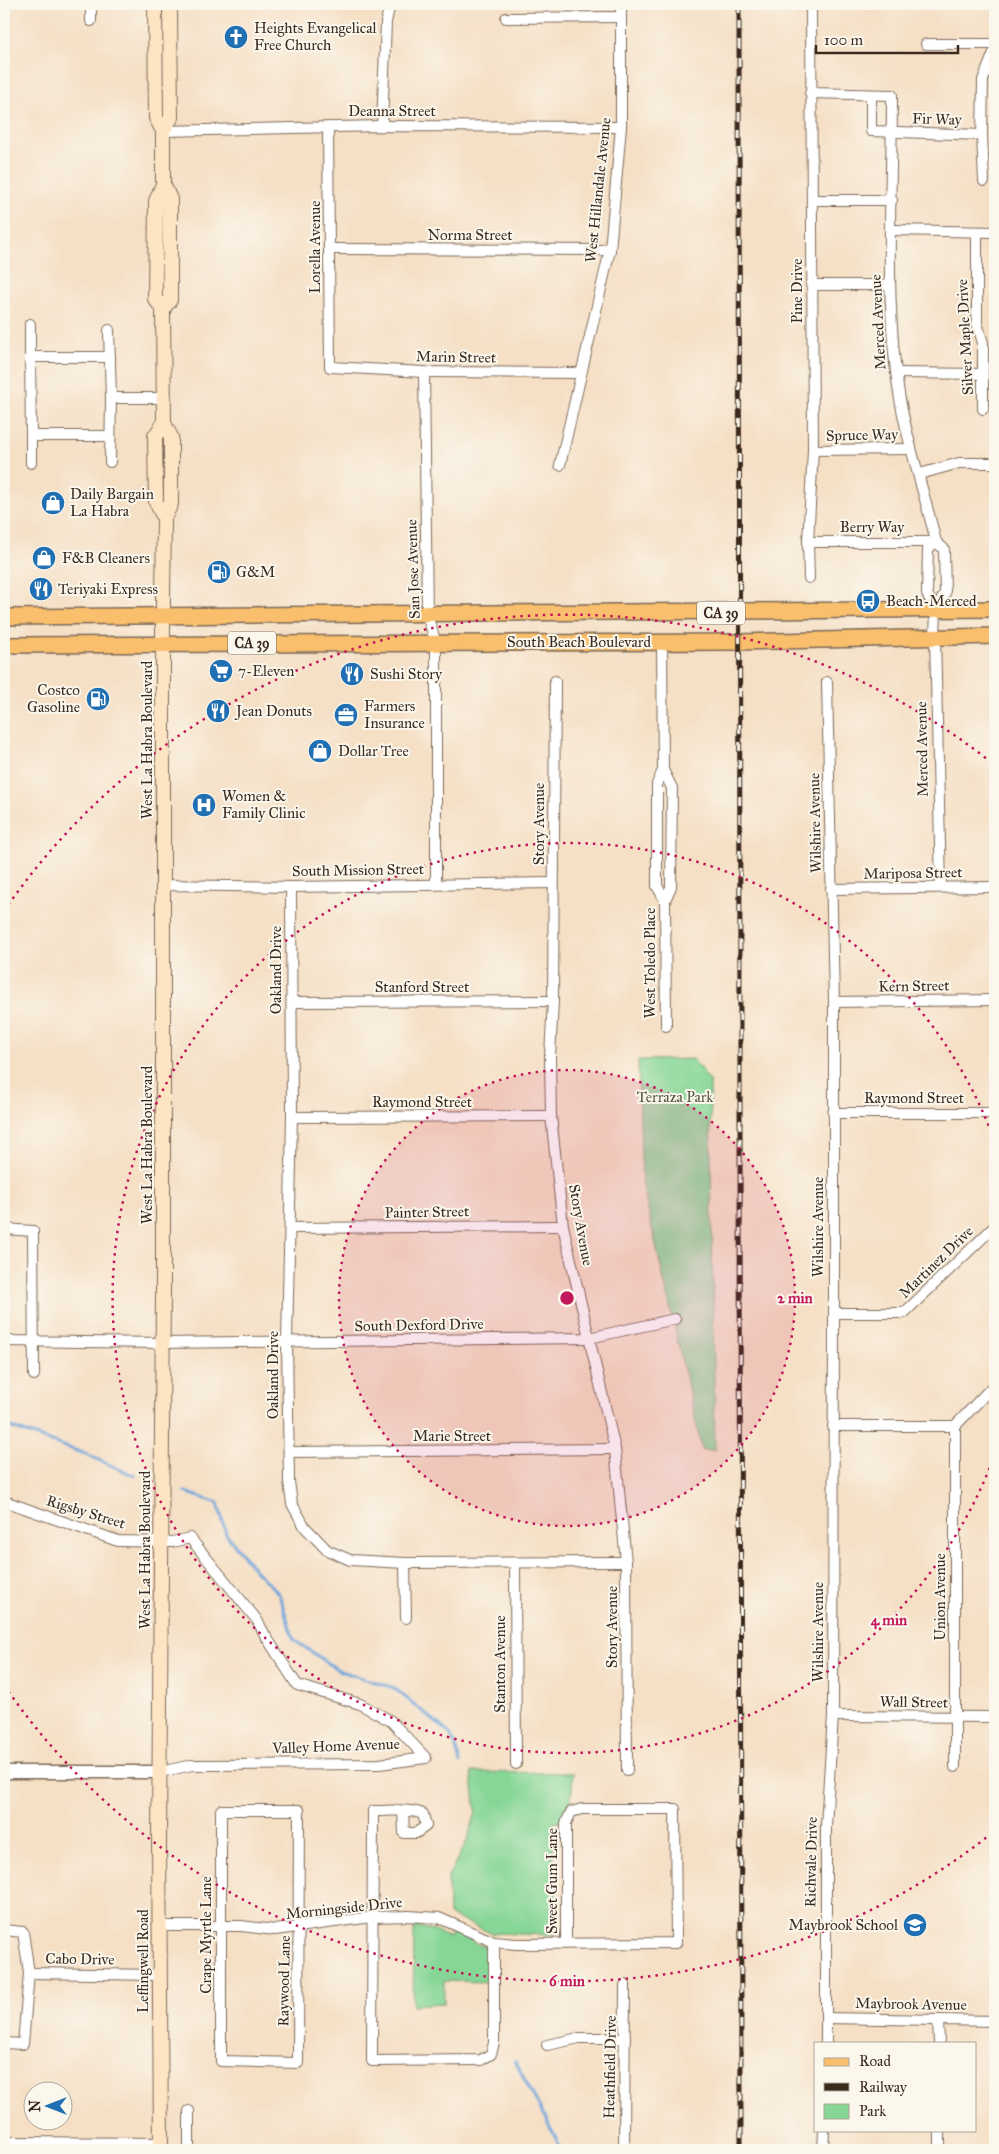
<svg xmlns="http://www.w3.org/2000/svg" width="999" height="2154" viewBox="0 0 999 2154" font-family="'IM FELL Great Primer',serif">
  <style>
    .green { fill: #86d696; stroke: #60805a }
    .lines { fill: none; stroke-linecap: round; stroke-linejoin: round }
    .stream { stroke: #69a2d9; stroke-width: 3 }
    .minor-casing { stroke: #7c6958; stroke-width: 12 }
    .tertiary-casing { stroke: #7c6958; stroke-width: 15 }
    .secondary-casing { stroke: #7c6958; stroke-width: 16 }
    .primary-casing { stroke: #7c6958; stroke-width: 18 }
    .minor { stroke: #fff; stroke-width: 10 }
    .tertiary { stroke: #fff; stroke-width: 12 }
    .secondary { stroke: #fde5c4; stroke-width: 14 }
    .primary { stroke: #f9bf6c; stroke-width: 15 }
    .rail-casing { stroke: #3b2a1e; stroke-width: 5 }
    .rail { stroke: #fbf7ec; stroke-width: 3; stroke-dasharray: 9; stroke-linecap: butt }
    .ring { fill: none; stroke: #c2185b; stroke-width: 2.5; stroke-dasharray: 2.5 5 }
    .labels { text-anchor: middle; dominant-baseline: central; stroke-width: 4; stroke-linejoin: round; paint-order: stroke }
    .shield { fill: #fbf7ec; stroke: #75685c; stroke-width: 1 }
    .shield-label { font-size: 14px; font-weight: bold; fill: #3b2a1e }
    .poi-label { font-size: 15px; fill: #3b2a1e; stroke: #fbf7ec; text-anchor: start }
    .street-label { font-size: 15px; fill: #3b2a1e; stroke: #fbf7ec }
    .park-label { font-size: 15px; fill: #4e553c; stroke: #fbf7ec }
    .centre { fill: #c2185b; stroke: #fbf7ec; stroke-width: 2.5 }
    .ring-label { font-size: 15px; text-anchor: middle; font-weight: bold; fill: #c2185b; stroke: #fbf7ec; stroke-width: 4; stroke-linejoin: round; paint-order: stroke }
  </style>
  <rect width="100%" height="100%" fill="#fbf7ec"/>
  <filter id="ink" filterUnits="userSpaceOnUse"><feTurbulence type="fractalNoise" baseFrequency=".02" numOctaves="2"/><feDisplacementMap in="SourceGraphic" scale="10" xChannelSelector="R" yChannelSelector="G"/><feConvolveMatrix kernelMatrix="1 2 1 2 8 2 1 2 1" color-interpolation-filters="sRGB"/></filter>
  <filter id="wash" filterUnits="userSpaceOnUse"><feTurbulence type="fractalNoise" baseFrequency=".0096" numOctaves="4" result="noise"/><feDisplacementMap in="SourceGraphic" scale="20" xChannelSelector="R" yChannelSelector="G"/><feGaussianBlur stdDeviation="1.12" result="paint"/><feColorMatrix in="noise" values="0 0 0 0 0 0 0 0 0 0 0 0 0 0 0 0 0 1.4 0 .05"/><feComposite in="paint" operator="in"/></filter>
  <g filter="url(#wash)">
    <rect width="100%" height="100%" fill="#f5dfc5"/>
    <g class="green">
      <polygon points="693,1059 710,1082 715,1450 702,1450 642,1183 638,1060"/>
      <polygon points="471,1772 573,1773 571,1806 560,1822 553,1823 552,1872 556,1874 557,1932 549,1935 491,1933 449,1915 448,1877 467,1841 476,1811"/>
      <polygon points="414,1926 433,1930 450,1938 451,1930 479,1945 489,1947 488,1982 444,1981 444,2003 413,2005"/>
    </g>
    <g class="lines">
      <g class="stream">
        <polyline points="4,1425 83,1453 135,1476"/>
        <polyline points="185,1492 218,1503 226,1534 253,1568 279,1594 294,1640 340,1671 394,1688 449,1733 455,1744 460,1763"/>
        <polyline points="515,2061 562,2150"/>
      </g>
    </g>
  </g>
  <g filter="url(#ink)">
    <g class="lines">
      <g class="minor-casing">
        <g id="minor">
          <polyline points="91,4 91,21"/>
          <polyline points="506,18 620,17"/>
          <polyline points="926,44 995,44"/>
          <path d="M810,93L892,95C892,187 885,281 896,372C902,428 923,486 936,542L944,549L945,593L936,610L935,637L941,887"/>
          <polyline points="871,95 871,131 982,135"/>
          <polyline points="382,126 386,22 390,4"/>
          <polyline points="328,127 330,367 424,372 581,373"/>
          <polyline points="163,131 382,126 621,127"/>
          <polyline points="984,181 982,135 983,80 995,50"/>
          <polyline points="812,200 892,200"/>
          <polyline points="892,230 995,232"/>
          <polyline points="977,233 977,323 983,343 983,409"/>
          <polyline points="331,249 610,250"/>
          <polyline points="811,285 890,285"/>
          <polyline points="30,324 30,357"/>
          <polyline points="109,330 111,398 164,398"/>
          <polyline points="424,372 427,615 436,643 436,884"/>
          <polyline points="896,373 983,374"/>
          <polyline points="109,436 31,436 30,357 110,357"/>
          <polyline points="813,450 911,449"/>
          <polyline points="110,462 111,398"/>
          <polyline points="31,463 31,436"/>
          <polyline points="560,465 610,250 621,127 621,4"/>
          <polyline points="920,474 959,463 995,463"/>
          <polyline points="808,542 936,542"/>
          <polyline points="809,578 808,542 813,450 811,4"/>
          <polyline points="936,610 927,594 928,549 936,542"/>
          <polyline points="662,642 663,770 672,788 671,887 665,900"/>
          <polyline points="555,681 553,1001 550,1056 551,1116 563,1226 615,1449 626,1562 627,1770"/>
          <polyline points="663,770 657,784 657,886 665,900 666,1026"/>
          <polyline points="162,885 291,887 553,883"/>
          <polyline points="291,887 292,1117 287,1341 289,1481 292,1504 305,1527 327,1550 350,1560 405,1563 626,1562"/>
          <polyline points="831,889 995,887"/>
          <polyline points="292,1002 553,1001"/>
          <polyline points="834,1002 995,1000"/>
          <polyline points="833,1113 995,1113"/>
          <polyline points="292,1117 551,1116"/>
          <polyline points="291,1228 563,1226"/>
          <polyline points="4,1229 33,1231 34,1375"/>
          <polyline points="834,1313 904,1313 995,1226"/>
          <polyline points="4,1341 162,1343 589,1338 675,1319"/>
          <polyline points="833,1426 955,1426"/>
          <polyline points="955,1426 995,1384"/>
          <polyline points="289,1452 615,1449"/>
          <polyline points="4,1501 118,1541 172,1542 190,1538 257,1620 265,1635 297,1685 360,1704 391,1721 426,1758 379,1764 192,1765 160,1772"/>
          <polyline points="405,1563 406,1618"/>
          <polyline points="515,1564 516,1764"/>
          <polyline points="833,1716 995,1717"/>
          <polyline points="955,1767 955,1426"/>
          <polygon points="221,1810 299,1810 298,2063 221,2061"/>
          <path d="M403,1811L404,1833H416L426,1826L423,1814C409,1808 389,1811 373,1811L372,2061L481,2060L491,2054L494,2043V1942"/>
          <polyline points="159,1926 241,1926 275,1930 372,1917 409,1916 439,1918 494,1942 516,1944 676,1943 675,1809 582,1809 571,1812 566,1823 566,1944"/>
          <polyline points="4,1930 23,1932 29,1973 23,2044 4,2043"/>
          <polyline points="29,1973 160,1975"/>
          <polyline points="826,2018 995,2021"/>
          <polyline points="938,2020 939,2043"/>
          <polyline points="826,2043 826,1826 833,1716 834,1313 834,1002 827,682"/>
          <polyline points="547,2045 579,2038 625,2038"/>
          <polyline points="189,2111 189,2150"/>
          <polyline points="940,2130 940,2150"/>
          <polyline points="4,2142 161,2143"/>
          <polyline points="624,2150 625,1985"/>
          <polyline points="823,2150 824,2130"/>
        </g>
      </g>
      <g class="tertiary-casing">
        <polyline id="tertiary" points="4,1772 160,1772"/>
      </g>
      <g class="secondary-casing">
        <g id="secondary">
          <polyline points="155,4 156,118 163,131 163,184 156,201 155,299 163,309 164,423 171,437 171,504 164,518 163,600 163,1293 159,1840 161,2150"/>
          <polyline points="163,131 171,118 170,4"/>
          <polyline points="163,309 170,300 170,199 163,184"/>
          <polyline points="164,518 156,502 155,436 164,423"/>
        </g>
      </g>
      <g class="primary-casing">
        <g id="primary">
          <polyline points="4,617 995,609"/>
          <polyline points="4,645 740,642 995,636"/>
        </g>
      </g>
      <use href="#minor" class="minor"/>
      <use href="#tertiary" class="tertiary"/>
      <use href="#secondary" class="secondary"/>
      <use href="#primary" class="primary"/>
      <g class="rail-casing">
        <polyline id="rail" points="739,4 741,2150"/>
      </g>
      <use href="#rail" class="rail"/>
    </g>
  </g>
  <circle cx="567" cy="1298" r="228" fill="#c2185b" fill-opacity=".12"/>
  <g class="ring">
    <circle cx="567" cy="1298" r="228"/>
    <path d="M995 1454A455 455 0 1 1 995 1142"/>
    <path d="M992 1833A683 683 0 0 1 4 1685M4 911A683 683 0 0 1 992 763"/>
  </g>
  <defs>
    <g id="church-disc" transform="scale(1.25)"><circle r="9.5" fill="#1f6fb2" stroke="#fbf7ec"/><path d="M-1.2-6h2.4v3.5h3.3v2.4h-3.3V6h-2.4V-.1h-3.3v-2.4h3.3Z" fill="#fff"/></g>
    <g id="shop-disc" transform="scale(1.25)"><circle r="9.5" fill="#1f6fb2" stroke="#fbf7ec"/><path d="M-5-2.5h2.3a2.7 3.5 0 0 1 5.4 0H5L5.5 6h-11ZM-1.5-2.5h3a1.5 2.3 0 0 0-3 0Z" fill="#fff"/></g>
    <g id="fuel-disc" transform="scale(1.25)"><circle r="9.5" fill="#1f6fb2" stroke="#fbf7ec"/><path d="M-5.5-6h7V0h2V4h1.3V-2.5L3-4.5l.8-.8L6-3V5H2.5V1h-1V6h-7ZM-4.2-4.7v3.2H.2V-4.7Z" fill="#fff"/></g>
    <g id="restaurant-disc" transform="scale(1.25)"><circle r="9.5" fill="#1f6fb2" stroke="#fbf7ec"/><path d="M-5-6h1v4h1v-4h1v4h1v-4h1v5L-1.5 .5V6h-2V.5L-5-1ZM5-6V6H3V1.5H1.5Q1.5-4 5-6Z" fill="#fff"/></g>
    <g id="bus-disc" transform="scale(1.25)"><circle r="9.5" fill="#1f6fb2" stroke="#fbf7ec"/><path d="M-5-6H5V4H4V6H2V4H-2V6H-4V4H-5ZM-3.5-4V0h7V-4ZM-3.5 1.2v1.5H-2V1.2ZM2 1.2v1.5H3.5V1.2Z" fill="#fff"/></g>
    <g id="supermarket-disc" transform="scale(1.25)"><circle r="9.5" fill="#1f6fb2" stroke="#fbf7ec"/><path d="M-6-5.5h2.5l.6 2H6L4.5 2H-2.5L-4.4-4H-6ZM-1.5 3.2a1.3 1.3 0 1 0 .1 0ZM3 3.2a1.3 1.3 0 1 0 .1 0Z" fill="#fff"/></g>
    <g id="office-disc" transform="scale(1.25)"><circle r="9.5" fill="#1f6fb2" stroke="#fbf7ec"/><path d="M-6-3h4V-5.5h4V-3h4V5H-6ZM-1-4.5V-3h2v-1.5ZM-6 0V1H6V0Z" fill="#fff"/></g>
    <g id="hospital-disc" transform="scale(1.25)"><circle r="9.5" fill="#1f6fb2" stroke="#fbf7ec"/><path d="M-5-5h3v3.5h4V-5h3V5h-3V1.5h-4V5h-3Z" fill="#fff"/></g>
    <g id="school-disc" transform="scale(1.25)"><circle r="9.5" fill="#1f6fb2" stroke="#fbf7ec"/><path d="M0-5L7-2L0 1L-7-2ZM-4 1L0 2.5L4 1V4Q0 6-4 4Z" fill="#fff"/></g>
  </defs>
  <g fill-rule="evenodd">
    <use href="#church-disc" x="236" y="37"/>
    <use href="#shop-disc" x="53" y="503"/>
    <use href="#shop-disc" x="44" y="558"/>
    <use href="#fuel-disc" x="219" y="572"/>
    <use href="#restaurant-disc" x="41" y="589"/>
    <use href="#bus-disc" x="868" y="601"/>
    <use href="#supermarket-disc" x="221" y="671"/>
    <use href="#restaurant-disc" x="352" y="674"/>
    <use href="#fuel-disc" x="98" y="699"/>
    <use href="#restaurant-disc" x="218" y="711"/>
    <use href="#office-disc" x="346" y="715"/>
    <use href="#shop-disc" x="320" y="751"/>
    <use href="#hospital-disc" x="204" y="805"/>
    <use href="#school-disc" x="915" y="1925"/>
  </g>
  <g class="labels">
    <g class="shield">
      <rect x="697" y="601.5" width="48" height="23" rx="4"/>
      <rect x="228" y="631.5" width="48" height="23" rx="4"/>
    </g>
    <g class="shield-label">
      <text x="721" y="613">CA 39</text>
      <text x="252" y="643">CA 39</text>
    </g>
    <g class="poi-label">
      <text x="254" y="28">Heights Evangelical<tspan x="254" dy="17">Free Church</tspan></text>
      <text x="70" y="494">Daily Bargain<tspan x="70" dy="17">La Habra</tspan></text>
      <text x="62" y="558">F&amp;B Cleaners</text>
      <text x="236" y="572">G&amp;M</text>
      <text x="58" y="589">Teriyaki Express</text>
      <text x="886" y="601">Beach-Merced</text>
      <text x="238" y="671">7-Eleven</text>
      <text x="370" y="674">Sushi Story</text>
      <text x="80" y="690" text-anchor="end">Costco<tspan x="80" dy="17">Gasoline</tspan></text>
      <text x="364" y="706">Farmers<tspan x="364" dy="17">Insurance</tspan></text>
      <text x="236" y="711">Jean Donuts</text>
      <text x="338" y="751">Dollar Tree</text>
      <text x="222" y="796">Women &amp;<tspan x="222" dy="17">Family Clinic</tspan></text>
      <text x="898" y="1925" text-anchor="end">Maybrook School</text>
    </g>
    <g class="street-label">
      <text x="392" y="111">Deanna Street</text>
      <text transform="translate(937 119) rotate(2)">Fir Way</text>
      <text transform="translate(598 190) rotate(-84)">West Hillandale Avenue</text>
      <text x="470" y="235">Norma Street</text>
      <text transform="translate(315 247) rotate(-90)">Lorella Avenue</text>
      <text transform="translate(797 291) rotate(-90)">Pine Drive</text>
      <text transform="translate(878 322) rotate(-93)">Merced Avenue</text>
      <text transform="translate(965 337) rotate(-93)">Silver Maple Drive</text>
      <text transform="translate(456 357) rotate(1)">Marin Street</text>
      <text transform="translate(862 435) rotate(-1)">Spruce Way</text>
      <text x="872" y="527">Berry Way</text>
      <text transform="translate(413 569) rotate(-92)">San Jose Avenue</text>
      <text x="579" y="642">South Beach Boulevard</text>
      <text transform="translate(147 740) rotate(-90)">West La Habra Boulevard</text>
      <text transform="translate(922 749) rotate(-91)">Merced Avenue</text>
      <text transform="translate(815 823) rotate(-91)">Wilshire Avenue</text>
      <text transform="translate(539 824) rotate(-90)">Story Avenue</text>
      <text transform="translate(358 870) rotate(-1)">South Mission Street</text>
      <text transform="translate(913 873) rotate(-1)">Mariposa Street</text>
      <text transform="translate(650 963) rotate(-90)">West Toledo Place</text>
      <text transform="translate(276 970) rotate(-90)">Oakland Drive</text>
      <text transform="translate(914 986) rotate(-1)">Kern Street</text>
      <text x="422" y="987">Stanford Street</text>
      <text x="914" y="1098">Raymond Street</text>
      <text x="422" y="1102">Raymond Street</text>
      <text transform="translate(147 1145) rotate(-90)">West La Habra Boulevard</text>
      <text transform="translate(427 1212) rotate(-1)">Painter Street</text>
      <text transform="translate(581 1225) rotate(80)">Story Avenue</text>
      <text transform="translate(818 1227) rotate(-90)">Wilshire Avenue</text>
      <text transform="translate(936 1262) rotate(-44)">Martinez Drive</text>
      <text transform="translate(419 1325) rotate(-1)">South Dexford Drive</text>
      <text transform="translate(273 1375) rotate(-90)">Oakland Drive</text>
      <text x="452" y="1436">Marie Street</text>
      <text transform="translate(86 1512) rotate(17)">Rigsby Street</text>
      <text transform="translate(145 1550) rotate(-90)">West La Habra Boulevard</text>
      <text transform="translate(940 1597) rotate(-90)">Union Avenue</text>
      <text transform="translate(612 1627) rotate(-90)">Story Avenue</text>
      <text transform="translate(818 1632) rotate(-90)">Wilshire Avenue</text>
      <text transform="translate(500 1664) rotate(-90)">Stanton Avenue</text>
      <text transform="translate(914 1702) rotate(1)">Wall Street</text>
      <text transform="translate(336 1746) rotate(-2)">Valley Home Avenue</text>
      <text transform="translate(811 1862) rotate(-89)">Richvale Drive</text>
      <text transform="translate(552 1881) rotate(-90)">Sweet Gum Lane</text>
      <text transform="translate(344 1908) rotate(-6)">Morningside Drive</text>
      <text transform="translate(206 1935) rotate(-90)">Crape Myrtle Lane</text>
      <text transform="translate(80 1959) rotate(1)">Cabo Drive</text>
      <text transform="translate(143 1961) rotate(-90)">Leffingwell Road</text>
      <text transform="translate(284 1981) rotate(-89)">Raywood Lane</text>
      <text transform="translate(911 2004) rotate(1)">Maybrook Avenue</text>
      <text transform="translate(610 2067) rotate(-89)">Heathfield Drive</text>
    </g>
    <g class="park-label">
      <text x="675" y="1097">Terraza Park</text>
    </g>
  </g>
  <circle cx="567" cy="1298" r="8" class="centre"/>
  <g class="ring-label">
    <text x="795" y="1303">2 min</text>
    <text x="889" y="1625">4 min</text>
    <text x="567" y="1986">6 min</text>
  </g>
  <rect width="999" height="2154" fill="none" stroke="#fbf7ec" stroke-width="20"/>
  <rect x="814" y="2042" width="162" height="90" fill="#fbf7ec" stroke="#aea59a"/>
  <rect x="824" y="2058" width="25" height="8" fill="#f9bf6c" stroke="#aea59a"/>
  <text x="859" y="2066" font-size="15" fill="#3b2a1e">Road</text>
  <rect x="824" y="2083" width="25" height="8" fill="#3b2a1e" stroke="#aea59a"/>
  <text x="859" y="2092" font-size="15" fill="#3b2a1e">Railway</text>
  <rect x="824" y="2104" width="25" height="15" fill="#86d696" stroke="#aea59a"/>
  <text x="859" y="2116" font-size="15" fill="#3b2a1e">Park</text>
  <g transform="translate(48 2106) rotate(270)"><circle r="24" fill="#fbf7ec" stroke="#aea59a"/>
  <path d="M0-4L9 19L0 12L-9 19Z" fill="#1f6fb2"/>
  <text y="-8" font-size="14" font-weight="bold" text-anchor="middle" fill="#3b2a1e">N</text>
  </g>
  <path d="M816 45v8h142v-8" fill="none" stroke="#3b2a1e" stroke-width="2.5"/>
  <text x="824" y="45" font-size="15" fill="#3b2a1e" stroke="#fbf7ec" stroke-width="4" paint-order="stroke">100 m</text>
</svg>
